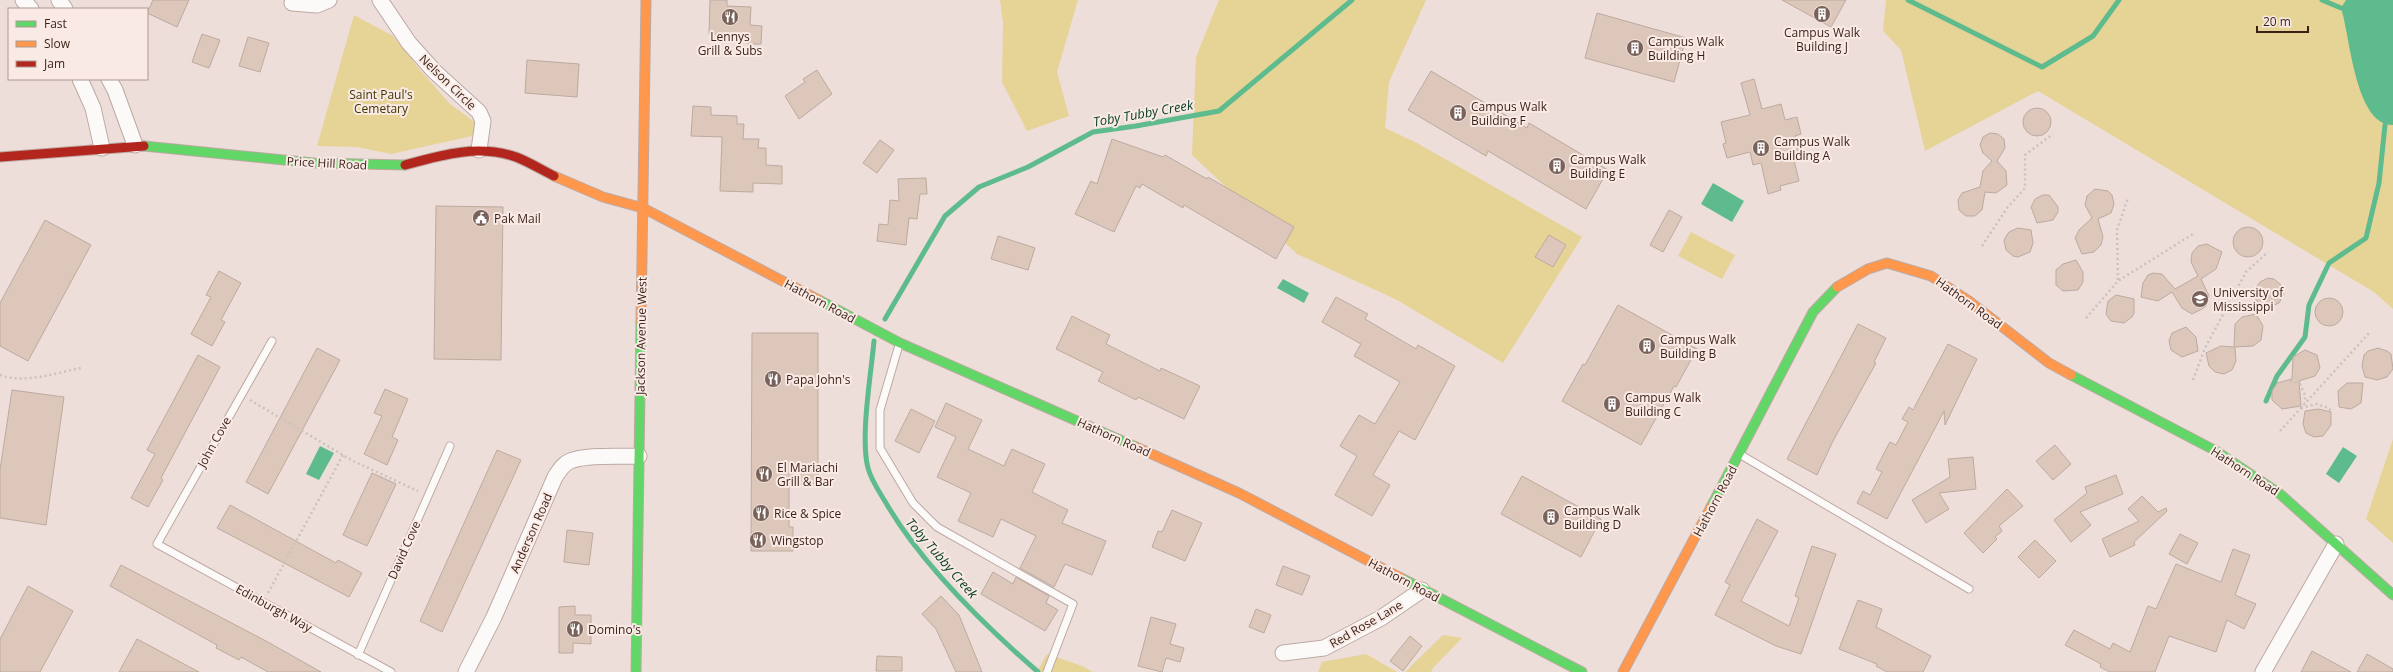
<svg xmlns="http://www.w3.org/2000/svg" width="2393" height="672" viewBox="0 0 2393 672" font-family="'Open Sans',sans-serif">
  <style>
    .green { fill: #e6d396 }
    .water { fill: #5ebb8e }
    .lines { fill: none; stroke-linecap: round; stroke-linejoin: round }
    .stream { stroke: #5ebb8e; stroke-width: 5 }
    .building { fill: #ddc7ba; stroke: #bcaaa0 }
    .lane-casing { stroke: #bda9a3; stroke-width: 9 }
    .street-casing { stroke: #bda9a3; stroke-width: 17 }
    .fast-casing { stroke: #bda9a3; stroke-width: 11 }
    .slow-casing { stroke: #bda9a3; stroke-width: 11 }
    .jam-casing { stroke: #bda9a3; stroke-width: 11 }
    .path { stroke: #cac2bf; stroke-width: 2.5; stroke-dasharray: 2 3; stroke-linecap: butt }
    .lane { stroke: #fcfaf9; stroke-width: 7 }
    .street { stroke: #fcfaf9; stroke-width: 15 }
    .fast { stroke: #63d668; stroke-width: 9 }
    .slow { stroke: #ff974d; stroke-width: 9 }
    .jam { stroke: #b3261e; stroke-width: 9 }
    .labels { text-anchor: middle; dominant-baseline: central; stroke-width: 4; stroke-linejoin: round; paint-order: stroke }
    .poi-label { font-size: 12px; fill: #391f16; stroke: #f9eae5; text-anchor: start }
    .street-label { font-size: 12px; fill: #391f16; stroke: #f9eae5 }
    .park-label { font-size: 12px; fill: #403600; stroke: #f9eae5 }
    .water-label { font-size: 13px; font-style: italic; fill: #0a4027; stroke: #f9eae5 }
  </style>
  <rect width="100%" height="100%" fill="#eeded9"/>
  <g class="green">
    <polygon points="1000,0 1078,0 1057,72 1069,116 1027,131 1002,82 1003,23"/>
    <polygon points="1219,0 1426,0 1389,82 1385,128 1417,143 1582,237 1503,363 1397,300 1297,254 1192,155 1196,57"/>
    <polygon points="1886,0 2393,0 2393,309 2374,292 2038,91 1925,151 1901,50 1883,31"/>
    <polygon points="354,15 393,36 420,70 450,104 476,123 472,136 391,154 357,147 317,146"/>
    <polygon points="1691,232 1735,255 1722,279 1678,256"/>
    <polygon points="2393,439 2393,543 2366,519"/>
    <polygon points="1443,635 1462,638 1433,668 1431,672 1405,672"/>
    <polygon points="1047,654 1082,666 1093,672 1037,672"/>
    <polygon points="1366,654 1397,672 1318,672 1322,662"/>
  </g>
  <g class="water">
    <path d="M2346,0H2393V125C2355,126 2350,35 2341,8Z"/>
    <polygon points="1713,183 1744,201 1732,222 1701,204"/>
    <polygon points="1283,279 1309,293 1304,303 1277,288"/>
    <polygon points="320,446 334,453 319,480 306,474"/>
    <polygon points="2343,447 2357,456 2339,483 2326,474"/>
  </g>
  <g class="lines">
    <g class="stream">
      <polyline points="1908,0 2042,67 2093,36 2119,0"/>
      <polyline points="2322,0 2341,8"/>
      <polyline points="885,319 945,216 979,187 1028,167 1093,132 1136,126 1219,111 1352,0"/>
      <path d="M874,341C871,375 860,437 868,468C871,480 880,493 886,503C922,565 984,625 1038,672"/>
      <polyline points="2266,401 2277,376 2305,337 2309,305 2329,263 2366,238 2379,183 2385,125"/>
    </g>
  </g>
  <g class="building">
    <polygon points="153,0 189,0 177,27 147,13"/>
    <polygon points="710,0 727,0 727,6 751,7 750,25 762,26 761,44 748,44 748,35 709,34"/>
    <polygon points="1782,0 1846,0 1831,27"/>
    <polygon points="1597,13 1686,38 1674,82 1585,58"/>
    <polygon points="202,34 220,40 209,68 192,62"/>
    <polygon points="248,37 269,43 260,72 239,66"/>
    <polygon points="527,60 579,64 577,97 525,93"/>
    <polygon points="817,70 832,94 799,119 785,96 805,82 803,79"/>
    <polygon points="1431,71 1527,128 1529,123 1608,170 1586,209 1488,151 1486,156 1408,110"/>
    <polygon points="1754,79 1762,109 1781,104 1785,120 1797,117 1801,134 1795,136 1799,154 1793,156 1799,181 1780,186 1781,190 1768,194 1761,163 1753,165 1750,152 1727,158 1723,144 1726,143 1721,122 1750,115 1741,83"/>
    <polygon points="693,106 711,107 711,115 737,116 737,124 744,124 743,139 759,139 758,148 766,148 766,165 782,166 782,184 753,183 753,192 720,191 722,137 691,136"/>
    <circle cx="2037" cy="122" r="14"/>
    <polygon points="1990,133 1998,134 2004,139 2005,148 1997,161 2006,171 2007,185 1996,193 1985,192 1982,210 1975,216 1966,216 1959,210 1958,200 1962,193 1980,187 1983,171 1992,161 1983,153 1980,145 1983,137"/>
    <polygon points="1112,139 1163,157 1165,155 1207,179 1208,177 1294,227 1276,259 1184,205 1183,208 1142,184 1140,188 1136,186 1114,232 1075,214 1091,181 1097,184"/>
    <polygon points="880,140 894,150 877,173 863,163"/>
    <polygon points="926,178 927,194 920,194 917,219 909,218 906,245 877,241 879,224 888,225 890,200 899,201 898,179"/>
    <polygon points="2095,189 2108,191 2112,195 2114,204 2111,213 2098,219 2103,237 2101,245 2094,252 2082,254 2075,238 2079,230 2092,218 2085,205 2087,196"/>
    <polygon points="2043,195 2049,195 2058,207 2058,212 2053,220 2037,223 2031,207 2035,199"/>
    <polygon points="436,206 503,207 501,360 434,359"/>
    <polygon points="1669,210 1682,217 1663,252 1650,245"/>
    <polygon points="45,220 91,245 28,361 0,346 0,303"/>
    <circle cx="2248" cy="242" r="15"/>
    <polygon points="2018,228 2031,230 2033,243 2030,252 2018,257 2013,256 2006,250 2004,240 2009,232"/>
    <polygon points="1549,235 1566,245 1553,267 1535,257"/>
    <polygon points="998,236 1035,248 1028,270 991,259"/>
    <polygon points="2207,244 2222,252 2216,269 2201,279 2209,296 2206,306 2202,309 2192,314 2182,308 2172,292 2158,301 2141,297 2143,283 2148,275 2153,273 2162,274 2175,289 2198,276 2191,262 2192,253 2198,246"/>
    <polygon points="2076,260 2083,272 2083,282 2078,290 2063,291 2056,285 2056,270 2063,264"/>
    <polygon points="219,271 241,283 221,320 225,322 212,346 191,334 211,297 206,295"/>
    <polygon points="2268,278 2274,279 2281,285 2284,294 2279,303 2263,310 2255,298 2255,289 2260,282"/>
    <polygon points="2116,295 2134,299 2134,313 2132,317 2124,323 2111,321 2106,314 2108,301"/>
    <polygon points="1336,297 1368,314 1365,319 1416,349 1418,345 1455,366 1415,440 1399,431 1373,475 1390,485 1372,516 1335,495 1357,456 1340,446 1359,415 1375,424 1400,382 1354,356 1361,344 1322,322"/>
    <circle cx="2329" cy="312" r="14"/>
    <polygon points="1618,305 1697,349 1676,387 1674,386 1641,445 1562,401 1583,364 1585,365"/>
    <polygon points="2256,314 2263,326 2261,340 2253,346 2235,347 2236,361 2232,370 2224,374 2215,372 2209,366 2206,353 2221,346 2234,347 2235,324 2242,317"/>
    <polygon points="1072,316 1110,335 1106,344 1160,371 1161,368 1200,386 1184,419 1138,397 1136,400 1098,381 1103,372 1056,349"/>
    <polygon points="1858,324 1886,338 1874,362 1876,363 1833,441 1817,475 1787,459"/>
    <polygon points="2186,327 2196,337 2198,351 2182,357 2171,350 2169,341 2172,333"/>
    <polygon points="752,333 818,333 818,484 789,484 789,527 793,527 793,551 751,551"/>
    <polygon points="1948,344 1977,359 1945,425 1944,411 1887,519 1857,503 1863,491 1870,495 1882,472 1876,469 1882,457 1890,442 1896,445 1908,422 1902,419 1909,407 1913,410"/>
    <polygon points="317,348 340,360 268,494 246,482"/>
    <polygon points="2378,348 2387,351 2391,354 2393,369 2387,377 2377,380 2365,377 2362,366 2364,355 2368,351"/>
    <polygon points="2305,350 2317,355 2320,368 2315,376 2299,381 2301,406 2282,409 2272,400 2272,391 2277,383 2292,379 2293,357"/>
    <polygon points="198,355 220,367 161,478 163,480 148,507 131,498 155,454 147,450"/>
    <polygon points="2347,383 2363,383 2361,403 2351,409 2339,407 2338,391"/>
    <polygon points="385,389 408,399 392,437 398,440 387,465 364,454 382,416 374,413"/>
    <polygon points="12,390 64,397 46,525 0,518 0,470"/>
    <polygon points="946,403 982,420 968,449 1004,466 1012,449 1045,464 1032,492 1068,510 1062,523 1106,541 1092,575 1065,564 1054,587 1020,568 1036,536 1001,519 993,537 958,521 971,493 937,477 956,437 935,427"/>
    <polygon points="911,409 935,421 919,453 895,441"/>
    <polygon points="2318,409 2331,412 2331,425 2323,436 2314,437 2306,433 2303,424 2305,411"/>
    <polygon points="2055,445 2071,464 2053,480 2036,461"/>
    <polygon points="497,450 521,460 442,632 420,621"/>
    <polygon points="1973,457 1976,489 1939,493 1949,509 1926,523 1912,500 1950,477 1948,459"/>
    <polygon points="372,473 396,484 367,546 343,535"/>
    <polygon points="2116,475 2123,494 2080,512 2091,525 2071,542 2054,520 2087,493 2085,487"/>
    <polygon points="1522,476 1601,519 1581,557 1501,514"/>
    <polygon points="2007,489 2023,506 1999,526 2002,531 1995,537 1997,539 1983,553 1964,533"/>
    <polygon points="2142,496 2158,512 2166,508 2167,511 2134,542 2135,545 2110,557 2102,539 2139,521 2128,509"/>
    <polygon points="230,505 336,563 338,560 362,573 349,597 217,528"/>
    <polygon points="1172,510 1202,523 1185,561 1152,547 1158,531 1162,532"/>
    <polygon points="1757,519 1778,531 1741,601 1789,626 1799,598 1795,596 1812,546 1836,554 1801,654 1776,646 1715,615 1730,585 1725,582"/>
    <polygon points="567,530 593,533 589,565 564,562"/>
    <polygon points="2180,534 2198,543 2187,564 2169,554"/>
    <polygon points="2035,540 2056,561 2039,578 2018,557"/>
    <polygon points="2233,549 2250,555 2235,595 2256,604 2244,629 2227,620 2216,652 2169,636 2155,672 2110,672 2100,667 2101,664 2065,645 2074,630 2110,649 2113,643 2130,652 2148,606 2156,609 2176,564 2221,582"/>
    <polygon points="121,565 266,641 321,672 268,672 241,657 239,660 216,648 217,645 110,586"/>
    <polygon points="1283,566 1310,576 1302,595 1276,585"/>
    <polygon points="993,572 1013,584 1016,577 1049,596 1046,603 1058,610 1045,631 981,594"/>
    <polygon points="28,586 73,611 40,672 0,672 0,639"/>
    <polygon points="941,596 959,615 982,672 956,672 936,629 922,614"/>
    <polygon points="1858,600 1882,609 1876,627 1931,656 1923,672 1887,672 1876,666 1877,664 1839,649"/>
    <polygon points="575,606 575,615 591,615 591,644 573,643 573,653 559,653 559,607"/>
    <polygon points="1256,609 1271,615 1264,633 1249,627"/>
    <polygon points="1151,617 1176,624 1170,644 1184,648 1180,662 1166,658 1162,672 1138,666"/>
    <polygon points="1410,636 1422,646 1403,671 1390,661"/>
    <polygon points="137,639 199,672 119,672"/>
    <polygon points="2312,651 2351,672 2301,672"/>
    <polygon points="2367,654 2393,669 2393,672 2357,672"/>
    <polygon points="877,656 902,657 902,671 876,671"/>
  </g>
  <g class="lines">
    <g class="lane-casing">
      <g id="lane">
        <polyline points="272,341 157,544 391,672"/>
        <polyline points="899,345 880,410 880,448 913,503 937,527 1073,604 1047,672"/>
        <polyline points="1741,455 1969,589"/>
        <polyline points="358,655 450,446"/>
      </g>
    </g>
    <g class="street-casing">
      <g id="street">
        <polyline points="23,0 31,9"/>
        <polyline points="59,0 65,9"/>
        <polyline points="380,0 409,43 434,71 479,112 483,121 479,150"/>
        <polyline points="292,3 317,5 329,0"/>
        <polyline points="80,79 93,108 102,148"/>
        <polyline points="109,79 115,90 135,145"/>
        <polyline points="1283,653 1324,648 1381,618 1422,590"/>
        <path d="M466,672L494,617L555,477C559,471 563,464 570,461C587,454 620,457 639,456"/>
        <polyline points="2263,672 2336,544"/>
      </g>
    </g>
    <g class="fast-casing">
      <g id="fast">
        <polyline points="144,146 314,163 405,165"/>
        <polyline points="819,300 900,343 1136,447"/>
        <polyline points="2071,375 2216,451 2280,494 2393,595"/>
        <polyline points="1711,507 1813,312 1837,287"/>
        <polyline points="1401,578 1582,672"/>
        <polyline points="636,672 641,322"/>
      </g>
    </g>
    <g class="slow-casing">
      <g id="slow">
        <polyline points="554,176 603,197 643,208 819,300"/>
        <polyline points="1837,287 1868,269 1887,263 1931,276 1969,301 2049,363 2071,375"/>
        <polyline points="641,322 646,0"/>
        <polyline points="1136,447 1239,493 1401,578"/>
        <polyline points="1623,672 1711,507"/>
      </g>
    </g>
    <g class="jam-casing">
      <g id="jam">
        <polyline points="0,157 144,146"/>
        <path d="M405,165C441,155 478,144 516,157C529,162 542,170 554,176"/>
      </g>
    </g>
    <g class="path">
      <polyline points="1982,246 2007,208 2025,188 2025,155 2053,134"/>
      <polyline points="2118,280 2117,230 2128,198"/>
      <polyline points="2086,318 2118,281 2193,234"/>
      <path d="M0,375C26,384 55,373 81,368"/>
      <polyline points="2193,380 2205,348 2246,272 2268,252"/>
      <polyline points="2290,381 2300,384 2305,395 2305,403"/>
      <polyline points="250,400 353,461 418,491"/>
      <polyline points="2301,408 2317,404 2329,408 2331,412"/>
      <polyline points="2280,431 2370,332"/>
      <polyline points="268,593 343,455"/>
    </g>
    <use href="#lane" class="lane"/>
    <use href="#street" class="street"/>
    <use href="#fast" class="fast"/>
    <use href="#slow" class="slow"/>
    <use href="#jam" class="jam"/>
  </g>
  <defs>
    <g id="building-disc" transform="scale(0.9)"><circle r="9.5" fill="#78625a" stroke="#f9eae5"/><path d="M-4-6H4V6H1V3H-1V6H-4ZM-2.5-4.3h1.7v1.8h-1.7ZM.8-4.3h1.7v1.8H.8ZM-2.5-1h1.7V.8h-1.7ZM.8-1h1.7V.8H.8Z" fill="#fff"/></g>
    <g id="restaurant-disc" transform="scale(0.9)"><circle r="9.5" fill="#78625a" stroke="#f9eae5"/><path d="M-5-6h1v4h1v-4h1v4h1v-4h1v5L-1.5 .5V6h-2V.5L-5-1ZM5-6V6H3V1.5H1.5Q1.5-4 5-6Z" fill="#fff"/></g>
    <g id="civic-disc" transform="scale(0.9)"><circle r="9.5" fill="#78625a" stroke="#f9eae5"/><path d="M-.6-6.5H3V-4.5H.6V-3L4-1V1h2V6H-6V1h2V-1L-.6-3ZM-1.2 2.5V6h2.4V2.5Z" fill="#fff"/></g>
    <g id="university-disc" transform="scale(0.9)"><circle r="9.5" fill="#78625a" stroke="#f9eae5"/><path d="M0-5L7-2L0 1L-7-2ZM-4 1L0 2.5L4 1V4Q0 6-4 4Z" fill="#fff"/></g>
  </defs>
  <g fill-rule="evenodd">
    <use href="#building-disc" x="1822" y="14"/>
    <use href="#restaurant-disc" x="730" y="17"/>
    <use href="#building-disc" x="1635" y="48"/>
    <use href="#building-disc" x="1458" y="113"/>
    <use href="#building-disc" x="1761" y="148"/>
    <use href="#building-disc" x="1557" y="166"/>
    <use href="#civic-disc" x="481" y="218"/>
    <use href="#university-disc" x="2200" y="299"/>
    <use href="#building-disc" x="1647" y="346"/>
    <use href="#restaurant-disc" x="773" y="379"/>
    <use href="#building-disc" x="1612" y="404"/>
    <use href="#restaurant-disc" x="764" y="474"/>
    <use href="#restaurant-disc" x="761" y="513"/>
    <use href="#building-disc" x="1551" y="517"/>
    <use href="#restaurant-disc" x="758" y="540"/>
    <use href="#restaurant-disc" x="575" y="629"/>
  </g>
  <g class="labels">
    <g class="poi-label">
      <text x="1822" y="32" text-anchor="middle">Campus Walk<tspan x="1822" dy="14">Building J</tspan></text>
      <text x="730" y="36" text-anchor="middle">Lennys<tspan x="730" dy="14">Grill &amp; Subs</tspan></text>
      <text x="1648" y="41">Campus Walk<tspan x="1648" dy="14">Building H</tspan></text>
      <text x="1471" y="106">Campus Walk<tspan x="1471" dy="14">Building F</tspan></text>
      <text x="1774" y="141">Campus Walk<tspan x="1774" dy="14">Building A</tspan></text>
      <text x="1570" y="159">Campus Walk<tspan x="1570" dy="14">Building E</tspan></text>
      <text x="494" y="218">Pak Mail</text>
      <text x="2213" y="292">University of<tspan x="2213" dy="14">Mississippi</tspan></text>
      <text x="1660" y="339">Campus Walk<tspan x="1660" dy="14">Building B</tspan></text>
      <text x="786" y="379">Papa John's</text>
      <text x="1625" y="397">Campus Walk<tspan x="1625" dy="14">Building C</tspan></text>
      <text x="777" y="467">El Mariachi<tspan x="777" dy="14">Grill &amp; Bar</tspan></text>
      <text x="1564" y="510">Campus Walk<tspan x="1564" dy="14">Building D</tspan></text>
      <text x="774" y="513">Rice &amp; Spice</text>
      <text x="771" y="540">Wingstop</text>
      <text x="588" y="629">Domino's</text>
    </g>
    <g class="street-label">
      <text transform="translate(448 82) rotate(44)">Nelson Circle</text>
      <text transform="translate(327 163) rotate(3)">Price Hill Road</text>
      <text transform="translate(820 301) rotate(28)">Hathorn Road</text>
      <text transform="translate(1969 303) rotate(36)">Hathorn Road</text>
      <text transform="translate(641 336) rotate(-89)">Jackson Avenue West</text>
      <text transform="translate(1114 437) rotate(24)">Hathorn Road</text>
      <text transform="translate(214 442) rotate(-61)">John Cove</text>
      <text transform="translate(2245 471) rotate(33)">Hathorn Road</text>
      <text transform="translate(1715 501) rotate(-62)">Hathorn Road</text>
      <text transform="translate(531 533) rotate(-66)">Anderson Road</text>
      <text transform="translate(404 550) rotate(-66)">David Cove</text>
      <text transform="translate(1404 580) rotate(28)">Hathorn Road</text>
      <text transform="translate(274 608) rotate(29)">Edinburgh Way</text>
      <text transform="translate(1366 624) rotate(-30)">Red Rose Lane</text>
    </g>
    <g class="park-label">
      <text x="381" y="94">Saint Paul's<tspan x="381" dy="14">Cemetary</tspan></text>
    </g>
    <g class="water-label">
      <text transform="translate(1143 113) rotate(-10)">Toby Tubby Creek</text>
      <text transform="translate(942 558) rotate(49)">Toby Tubby Creek</text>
    </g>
  </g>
  <rect x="8" y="8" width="140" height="72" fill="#f9eae5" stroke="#ac9992"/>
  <rect x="16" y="21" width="20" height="6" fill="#63d668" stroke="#ac9992"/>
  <text x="44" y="28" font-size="12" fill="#391f16">Fast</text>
  <rect x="16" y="41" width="20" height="6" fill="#ff974d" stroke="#ac9992"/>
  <text x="44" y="48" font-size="12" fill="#391f16">Slow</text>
  <rect x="16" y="61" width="20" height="6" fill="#b3261e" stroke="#ac9992"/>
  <text x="44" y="68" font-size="12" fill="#391f16">Jam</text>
  <path d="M2257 26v6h51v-6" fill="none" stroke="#391f16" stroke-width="2"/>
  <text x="2263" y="26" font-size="12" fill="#391f16" stroke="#f9eae5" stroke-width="3" paint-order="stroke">20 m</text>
</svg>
